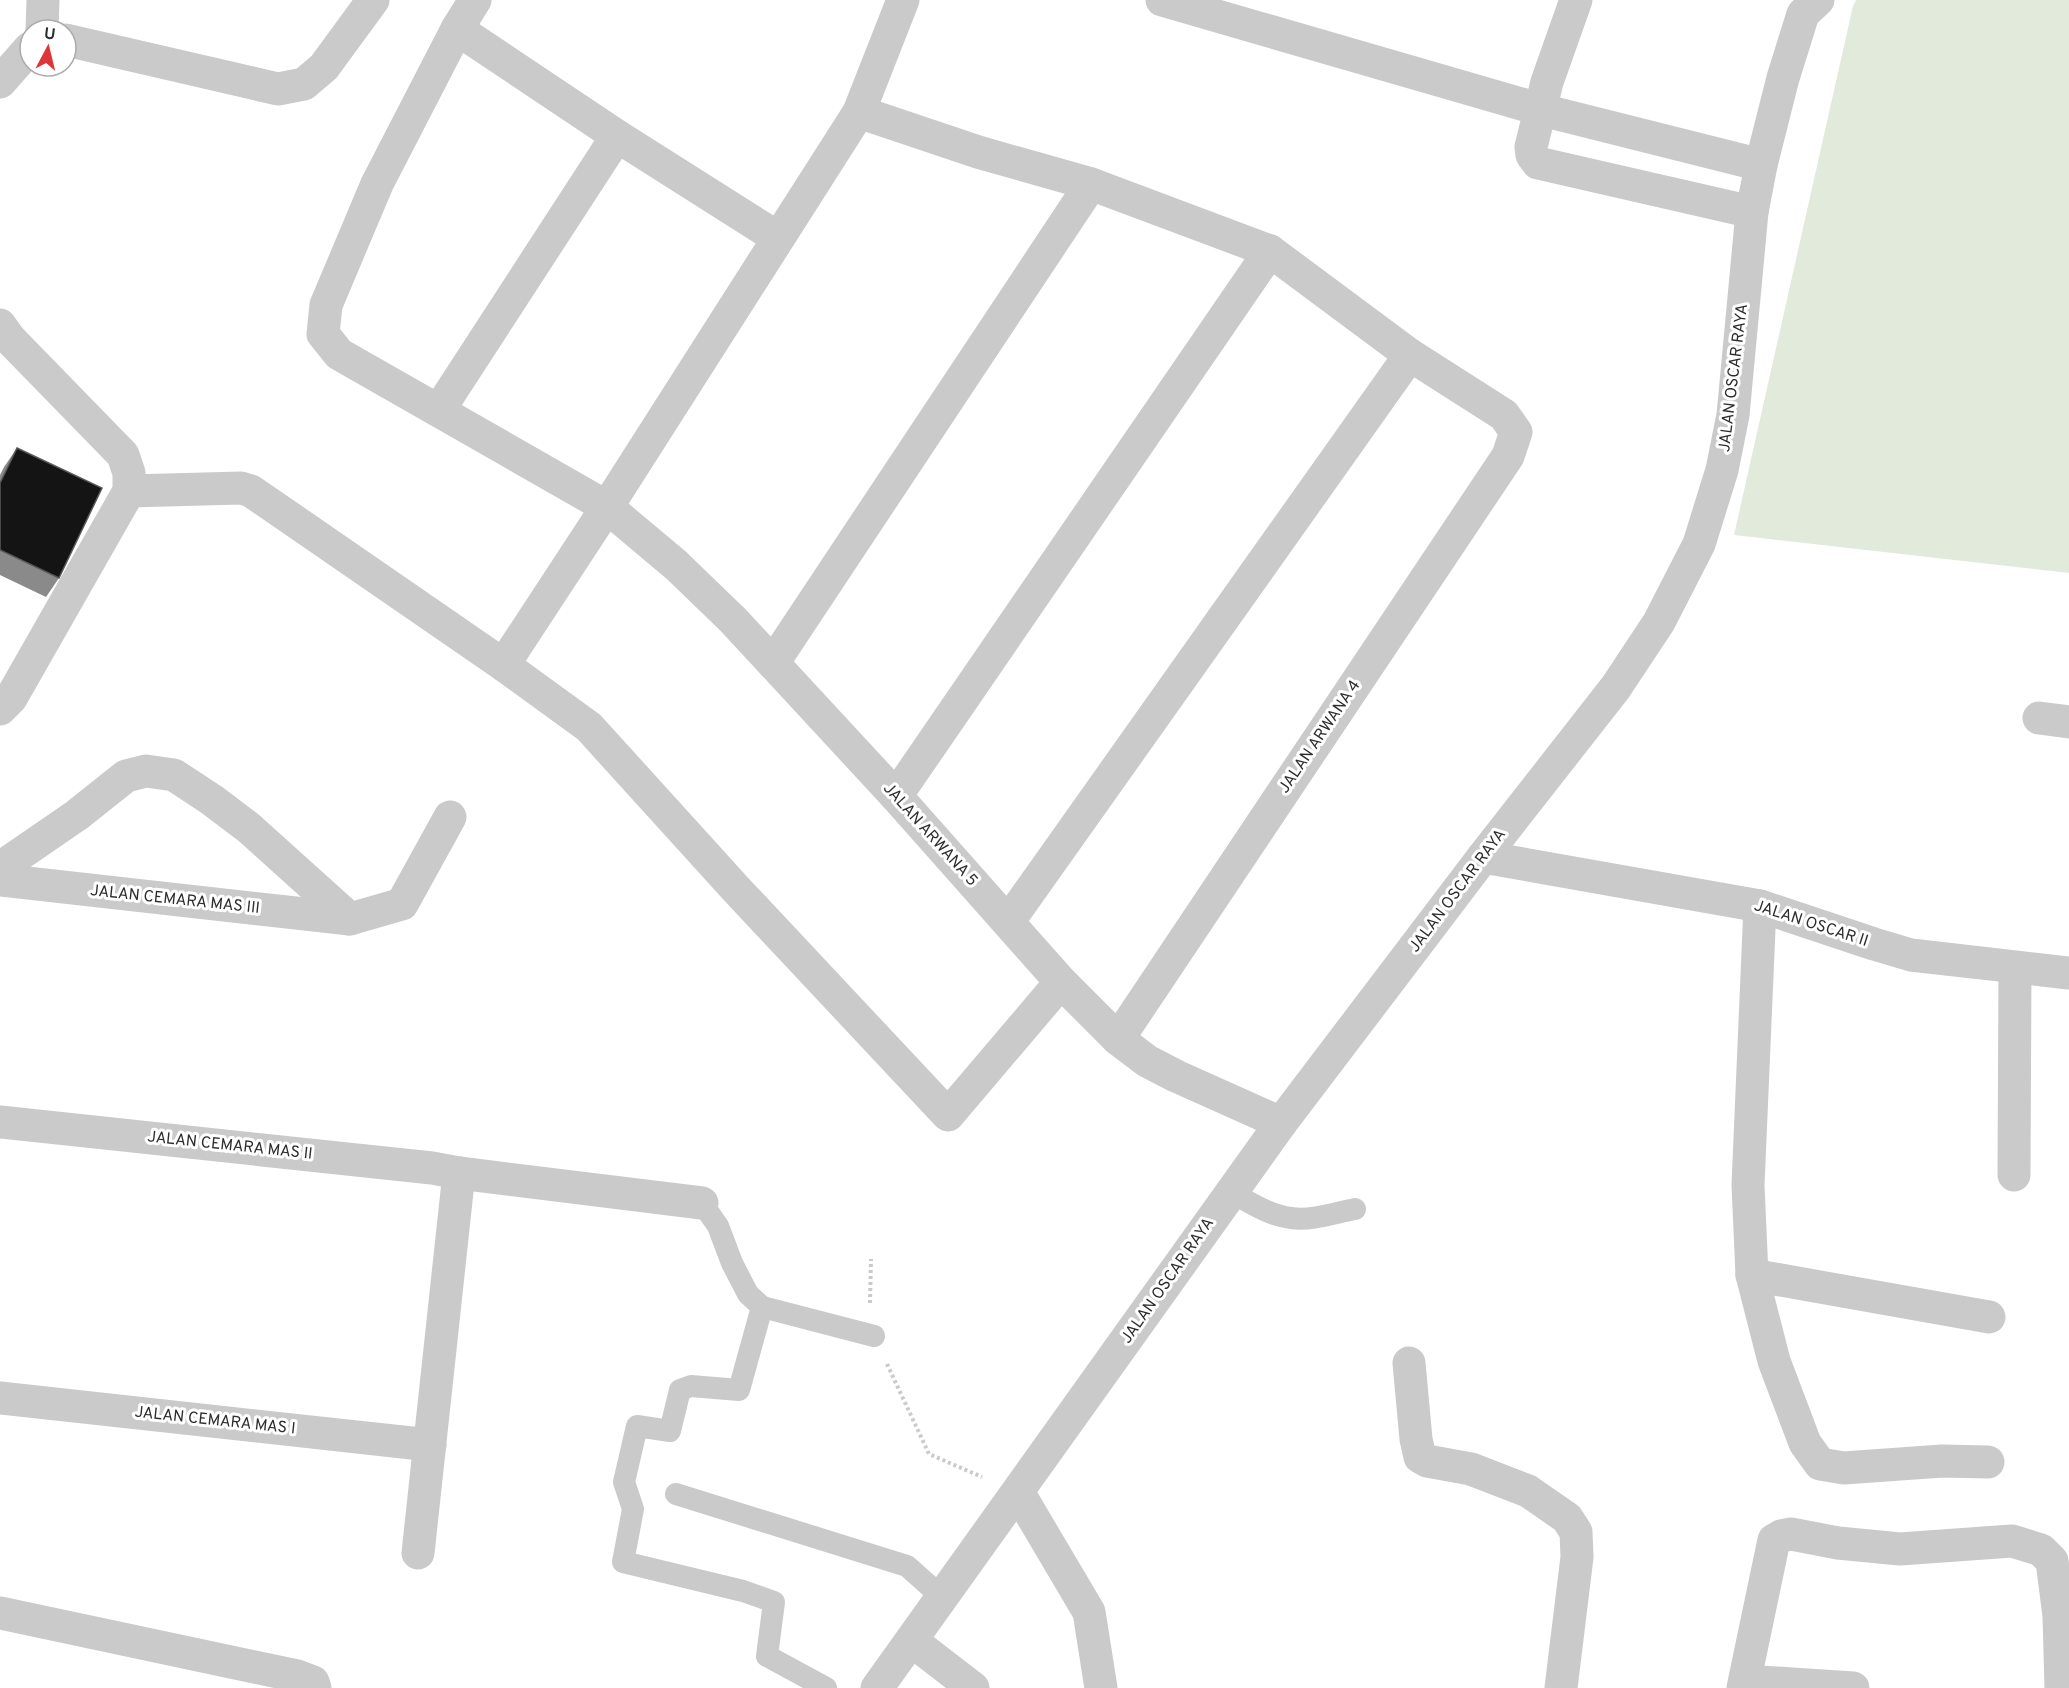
<svg xmlns="http://www.w3.org/2000/svg" width="2069" height="1688" viewBox="0 0 2069 1688" font-family="Overpass,sans-serif">
  <style>
    .green { fill: #e2eadb }
    .lines { fill: none; stroke-linecap: round; stroke-linejoin: round }
    .path { stroke: #cacaca; stroke-width: 4; stroke-dasharray: 3 3; stroke-linecap: butt }
    .service { stroke: #cacaca; stroke-width: 22 }
    .minor { stroke: #cacaca; stroke-width: 33 }
    .tertiary { stroke: #cacaca; stroke-width: 33 }
    .wall { fill: #8a8a8a }
    .building { fill: #141414; stroke: #5a5a5a; stroke-width: 1.5 }
    .labels { text-anchor: middle; dominant-baseline: central; stroke-width: 6; stroke-linejoin: round; paint-order: stroke }
    .street-label { font-size: 16px; fill: #2d2d2d; stroke: #fff }
  </style>
  <rect width="100%" height="100%" fill="#fff"/>
  <polygon class="green" points="1856,0 2069,0 2069,573 1734,535 1853,6"/>
  <g class="lines">
    <g class="path">
      <polyline points="870,1303 871,1259"/>
      <polyline points="887,1364 929,1454 982,1477"/>
    </g>
    <g class="service">
      <path d="M1231,1192C1249,1202 1270,1216 1291,1218C1312,1221 1334,1213 1355,1209"/>
      <polyline points="702,1203 718,1226 732,1263 748,1294 762,1307 739,1390 691,1386 680,1390 670,1431 637,1426 624,1482 633,1509 623,1562 743,1591 774,1602 767,1656 826,1688"/>
      <polyline points="762,1307 874,1336"/>
      <polyline points="676,1494 907,1566 943,1598"/>
    </g>
    <g class="minor">
      <polyline points="1162,0 1542,110 1761,165"/>
      <polyline points="1576,0 1547,82 1531,147 1532,155 1538,163 1752,212"/>
      <polyline points="457,29 475,0"/>
      <polyline points="42,30 43,0"/>
      <polyline points="66,40 278,89 304,84 324,67 373,0"/>
      <polyline points="0,82 30,48"/>
      <polyline points="1091,184 1270,251 1410,355 1504,415 1516,432 1508,456 1118,1039"/>
      <polyline points="778,238 617,136 457,29 377,184 326,305 323,334 339,354 607,507 676,565 733,620 896,796 1061,982 1118,1039 1147,1061 1176,1076 1281,1123"/>
      <polyline points="0,325 10,339 123,455 129,473 129,491 11,698 0,709"/>
      <polyline points="439,410 617,136"/>
      <polyline points="129,491 241,488 251,491 505,666 589,727 736,889 948,1115 1061,982"/>
      <polyline points="773,663 1091,184 978,152 859,112"/>
      <polyline points="505,666 508,658 607,507 859,112 903,0"/>
      <polyline points="2039,718 2069,722"/>
      <polyline points="896,796 1270,251"/>
      <polyline points="1483,857 1760,906 1874,944 1911,955 2069,973"/>
      <polyline points="0,868 77,815 126,776 146,771 174,775 212,800 249,828 350,919 402,904 450,817"/>
      <polyline points="0,880 350,919"/>
      <polyline points="1760,906 1748,1185 1752,1275 1774,1361 1805,1443 1820,1464 1844,1468 1942,1461 1988,1462"/>
      <polyline points="1008,922 1410,355"/>
      <polyline points="0,1122 432,1168 459,1173 702,1203"/>
      <polyline points="2014,1175 2015,968"/>
      <polyline points="1752,1275 1989,1317"/>
      <polyline points="1409,1363 1416,1439 1420,1457 1427,1461 1471,1469 1528,1491 1567,1518 1576,1532 1577,1557 1561,1688"/>
      <polyline points="0,1398 430,1445"/>
      <polyline points="1018,1492 1089,1612 1101,1688"/>
      <polyline points="418,1553 459,1173"/>
      <polyline points="0,1613 297,1676 313,1682 315,1688"/>
      <polyline points="912,1641 973,1688"/>
      <polyline points="1745,1681 1853,1688"/>
      <polyline points="1743,1688 1774,1540 1781,1536 1791,1534 1838,1543 1900,1549 2012,1541 2041,1550 2052,1561 2059,1616 2061,1688"/>
    </g>
    <polyline class="tertiary" points="877,1688 1281,1123 1483,857 1616,687 1659,622 1699,544 1722,470 1733,415 1752,212 1761,165 1783,78 1803,14 1818,0"/>
  </g>
  <polygon class="wall" points="17,448 59,578 46,597 0,575 0,475 4,467"/>
  <polygon class="building" points="17,448 102,488 59,578 0,550 0,483"/>
  <g class="labels">
    <g class="street-label">
      <text transform="translate(1734 378) rotate(-83)">JALAN OSCAR RAYA</text>
      <text transform="translate(1320 737) rotate(-56)">JALAN ARWANA 4</text>
      <text transform="translate(930 835) rotate(48)">JALAN ARWANA 5</text>
      <text transform="translate(1458 891) rotate(-53)">JALAN OSCAR RAYA</text>
      <text transform="translate(175 900) rotate(6)">JALAN CEMARA MAS III</text>
      <text transform="translate(1811 924) rotate(18)">JALAN OSCAR II</text>
      <text transform="translate(230 1146) rotate(6)">JALAN CEMARA MAS II</text>
      <text transform="translate(1168 1281) rotate(-55)">JALAN OSCAR RAYA</text>
      <text transform="translate(215 1421) rotate(6)">JALAN CEMARA MAS I</text>
    </g>
  </g>
  <g transform="translate(48 48) rotate(7)"><circle r="28" fill="#ffffff" stroke="#ababab" stroke-width="1.5"/>
  <path d="M0-4.5L10 22L0 15L-10 22Z" fill="#de3538"/>
  <text y="-9" font-size="16" font-weight="bold" text-anchor="middle" fill="#2d2d2d">U</text>
  </g>
</svg>
